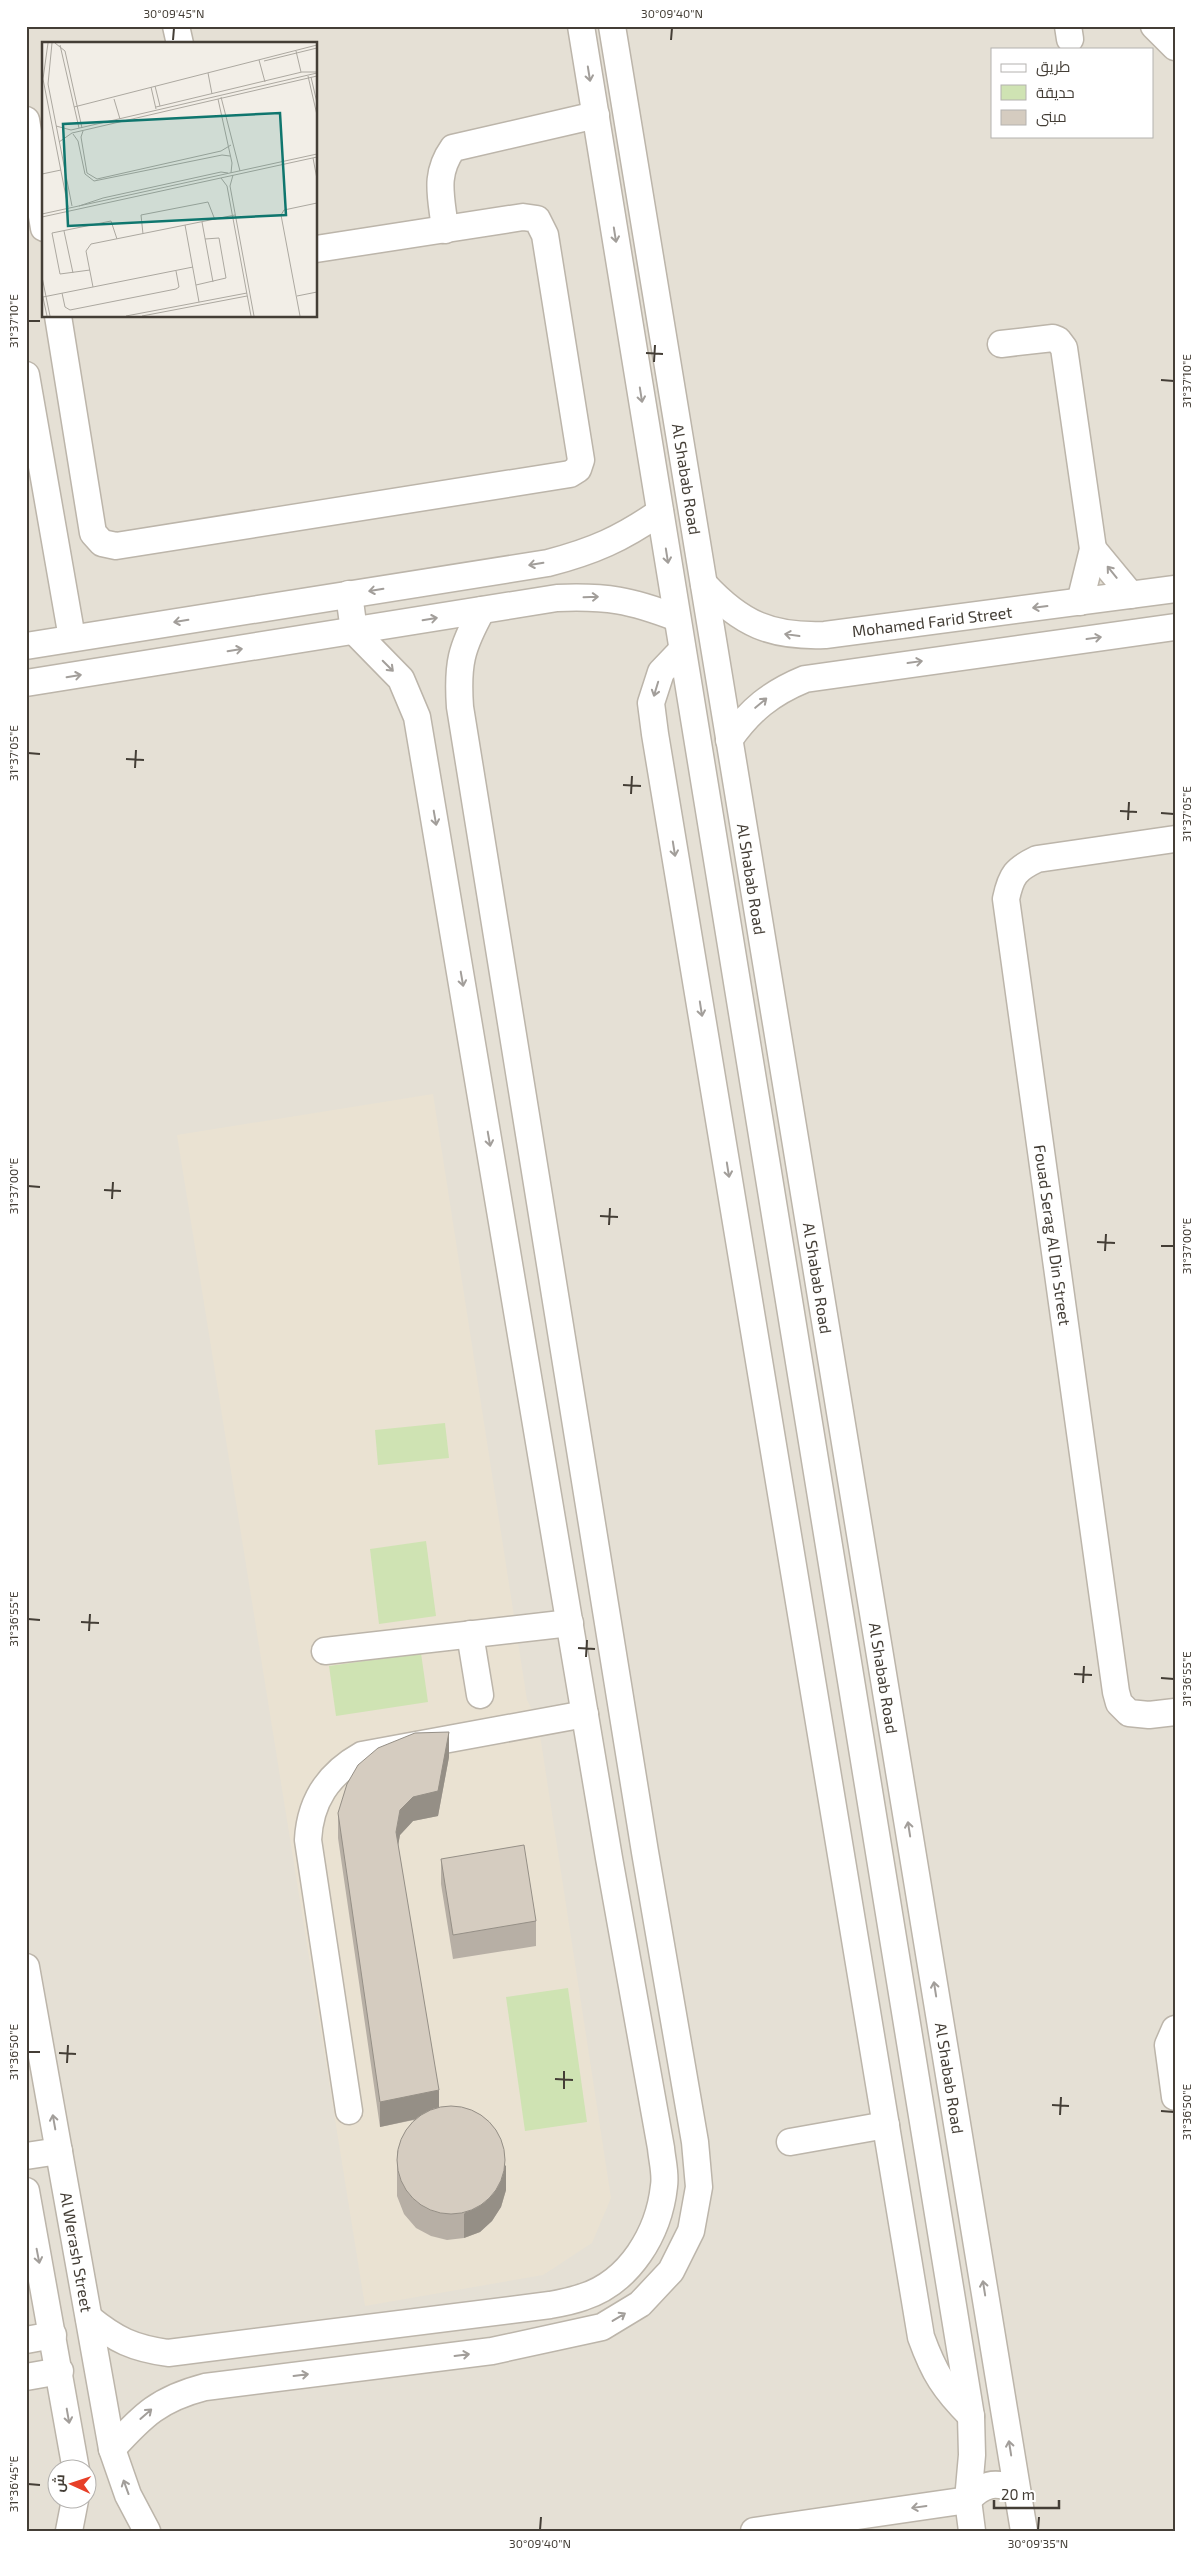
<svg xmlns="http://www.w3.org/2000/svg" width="1201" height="2557" viewBox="0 0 1201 2557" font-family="'Exo 2',Cairo,sans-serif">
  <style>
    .residential { fill: #e5e0d5; fill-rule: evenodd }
    .education { fill: #eae2d2 }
    .green { fill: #cfe3b3 }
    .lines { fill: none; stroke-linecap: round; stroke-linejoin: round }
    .minor-casing { stroke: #bcb5aa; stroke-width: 29 }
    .minor { stroke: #fff; stroke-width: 26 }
    .wall { fill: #b7afa5 }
    .shaded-wall { fill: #958f86 }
    .building { fill: #d5ccc0; stroke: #958f86 }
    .oneway { stroke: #a29e9a }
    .ticks { fill: none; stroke: #443e36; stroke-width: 2 }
    .labels { text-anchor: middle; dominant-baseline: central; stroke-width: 4; stroke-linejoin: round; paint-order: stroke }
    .street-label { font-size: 16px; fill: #443e36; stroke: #fff }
    .inset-road { fill: none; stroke: #aca8a0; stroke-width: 1 }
    .view { fill: #0f766e; fill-opacity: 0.15; stroke: #0f766e; stroke-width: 2.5 }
    .inset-edge { fill: none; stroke: #443e36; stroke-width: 2.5 }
    .neatline { fill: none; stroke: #443e36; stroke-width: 2 }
    .ticks-label { font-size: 12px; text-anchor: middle; fill: #443e36 }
  </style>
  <rect width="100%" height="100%" fill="#f2eee7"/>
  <path class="residential" d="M26,26H1175V2531H26ZM44,44H316V316H44ZM992,49H1152V136H992ZM58,2470H88V2500H58Z"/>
  <polygon class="education" points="433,1094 527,1700 538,1722 611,2198 592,2243 543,2275 365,2306 177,1135"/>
  <g class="green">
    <polygon points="445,1423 449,1458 378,1465 375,1430"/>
    <polygon points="426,1541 436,1616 379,1624 370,1549"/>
    <polygon points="421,1653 428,1702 336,1716 329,1666"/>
    <polygon points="568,1988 587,2122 525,2131 506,1997"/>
  </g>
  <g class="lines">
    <g class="minor-casing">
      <g id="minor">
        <polyline points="176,26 180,44"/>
        <polyline points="581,26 971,2416 972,2455 968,2500 972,2531"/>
        <polyline points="612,26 1024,2531"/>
        <polyline points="1068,26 1070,39"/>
        <polyline points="1154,26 1175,47"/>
        <polyline points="26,120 44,228"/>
        <path d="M445,230C442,198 433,176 453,148L596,115"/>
        <polyline points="58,316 93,533 102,543 116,546 570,474 578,469 581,460 545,235 537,219 523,217 316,249"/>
        <polyline points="1001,344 1053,338 1058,340 1064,348 1093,549 1080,602"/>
        <polyline points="26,375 72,638"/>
        <polyline points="1093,549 1131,595"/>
        <path d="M704,584C741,624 771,637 825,635L1175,589"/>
        <path d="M26,646L548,563C594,551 621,539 660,512"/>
        <path d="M682,650L661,672L651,703L655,734L921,2337C934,2373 944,2389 971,2416"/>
        <path d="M26,683L557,598C607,596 630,600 677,618"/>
        <path d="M729,740C750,710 771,693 805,679L1175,627"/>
        <path d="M1175,839L1037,859C1016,869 1011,875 1006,899L1116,1692L1119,1703L1129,1713L1149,1715L1175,1712"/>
        <polyline points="470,1634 480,1695"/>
        <polyline points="325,1651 570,1623"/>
        <polyline points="26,1967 112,2449 128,2495 147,2531"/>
        <polyline points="1175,2029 1168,2045 1175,2097"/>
        <path d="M349,2111L308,1840C310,1801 328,1774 362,1755L585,1714"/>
        <polyline points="790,2142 886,2125"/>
        <polyline points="26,2156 59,2151"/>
        <polyline points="26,2191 76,2470"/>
        <path d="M89,2318C116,2340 133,2348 168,2353L550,2305C561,2303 572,2301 583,2297C630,2282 659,2233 664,2186C666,2174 662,2160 661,2148L609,1858L417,717L401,679L354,631L349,594"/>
        <polyline points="26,2340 53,2335"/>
        <polyline points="26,2377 60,2371"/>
        <path d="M112,2449C143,2415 159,2399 205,2387L492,2351L602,2327L640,2304L671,2271L691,2231L699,2187L695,2142L645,1852L460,707C457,664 461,648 482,610"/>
        <polyline points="69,2531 75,2500"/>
        <path d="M754,2531L968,2500C983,2483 998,2480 1017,2492"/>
      </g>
    </g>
    <use href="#minor" class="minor"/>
  </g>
  <g class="wall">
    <polygon points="449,1757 438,1816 413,1821 400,1835 398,1844 439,2107 506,2190 501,2207 492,2221 480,2232 464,2238 447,2240 431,2236 416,2228 404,2214 397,2196 397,2152 414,2120 380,2127 338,1838 338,1813"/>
    <polygon points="441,1859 536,1921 536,1946 453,1959 441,1884"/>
  </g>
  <g class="shaded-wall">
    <polygon points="449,1732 449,1757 438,1816 413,1821 400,1835 396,1857 396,1832 400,1810"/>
    <polygon points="439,2090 439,2114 380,2127 380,2102"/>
    <polygon points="506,2165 506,2190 501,2207 492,2221 480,2232 464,2238 464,2214"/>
  </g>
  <g class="building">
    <polygon points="449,1732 438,1791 413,1797 400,1810 396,1832 439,2090 380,2102 338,1813 347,1784 358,1765 378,1748 415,1733"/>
    <polygon points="524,1845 536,1921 453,1935 441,1859"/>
    <circle cx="451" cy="2160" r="54"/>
  </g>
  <defs><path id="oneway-shaft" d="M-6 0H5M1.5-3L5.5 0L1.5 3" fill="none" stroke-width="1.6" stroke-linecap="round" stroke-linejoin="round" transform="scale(1.25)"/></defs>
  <g class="oneway">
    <use href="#oneway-shaft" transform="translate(589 74) rotate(81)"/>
    <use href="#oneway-shaft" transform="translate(615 235) rotate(81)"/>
    <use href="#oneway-shaft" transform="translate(641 395) rotate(81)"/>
    <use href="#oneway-shaft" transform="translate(667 556) rotate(81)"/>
    <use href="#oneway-shaft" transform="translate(536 564) rotate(171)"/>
    <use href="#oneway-shaft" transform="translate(1112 572) rotate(-129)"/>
    <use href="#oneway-shaft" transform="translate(376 590) rotate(171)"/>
    <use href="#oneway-shaft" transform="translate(591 597) rotate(-2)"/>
    <use href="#oneway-shaft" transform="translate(1040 607) rotate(173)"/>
    <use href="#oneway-shaft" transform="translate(430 619) rotate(-9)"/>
    <use href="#oneway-shaft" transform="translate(181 621) rotate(171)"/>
    <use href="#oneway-shaft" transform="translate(792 635) rotate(-172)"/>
    <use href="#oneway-shaft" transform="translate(1094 638) rotate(-8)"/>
    <use href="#oneway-shaft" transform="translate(235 650) rotate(-9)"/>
    <use href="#oneway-shaft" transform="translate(915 662) rotate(-8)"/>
    <use href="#oneway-shaft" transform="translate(388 666) rotate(45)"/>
    <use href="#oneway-shaft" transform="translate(74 676) rotate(-9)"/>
    <use href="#oneway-shaft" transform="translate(656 689) rotate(107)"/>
    <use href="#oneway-shaft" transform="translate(761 703) rotate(-40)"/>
    <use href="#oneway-shaft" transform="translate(435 818) rotate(80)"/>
    <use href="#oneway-shaft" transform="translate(674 849) rotate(81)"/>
    <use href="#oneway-shaft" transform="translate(462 979) rotate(80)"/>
    <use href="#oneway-shaft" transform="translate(701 1009) rotate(81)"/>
    <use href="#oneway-shaft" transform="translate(489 1139) rotate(80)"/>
    <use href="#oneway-shaft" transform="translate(728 1170) rotate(81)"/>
    <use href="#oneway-shaft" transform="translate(909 1829) rotate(-99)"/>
    <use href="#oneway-shaft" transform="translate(935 1989) rotate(-99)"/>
    <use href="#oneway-shaft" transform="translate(54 2122) rotate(-100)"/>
    <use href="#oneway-shaft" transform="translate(38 2256) rotate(79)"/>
    <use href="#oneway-shaft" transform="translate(984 2288) rotate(-99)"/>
    <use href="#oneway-shaft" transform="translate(619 2317) rotate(-31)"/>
    <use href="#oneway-shaft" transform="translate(462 2355) rotate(-7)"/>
    <use href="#oneway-shaft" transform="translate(301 2375) rotate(-7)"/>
    <use href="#oneway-shaft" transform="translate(146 2414) rotate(-41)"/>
    <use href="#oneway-shaft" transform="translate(68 2416) rotate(80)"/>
    <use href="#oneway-shaft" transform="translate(1010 2448) rotate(-99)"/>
    <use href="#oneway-shaft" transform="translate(126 2487) rotate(-110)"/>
    <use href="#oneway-shaft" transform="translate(919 2507) rotate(172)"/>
  </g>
  <path class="ticks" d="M173,40L174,28M671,40L672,28M28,321H40M646,353L663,354M654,362L655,345M1161,380L1174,381M28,753L40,754M126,759L144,760M135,768L136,750M623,785L641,786M631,794L632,776M1120,811L1137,812M1161,813L1174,814M1128,820L1129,802M28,1186L40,1187M104,1190L121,1191M112,1199L113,1182M600,1216L618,1217M609,1225L610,1208M1097,1242L1115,1243M1161,1246H1174M1105,1251L1106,1234M28,1619L40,1620M81,1622L99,1623M89,1631L90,1614M578,1648L595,1649M586,1657L587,1640M1074,1674L1092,1675M1161,1678L1174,1679M1083,1683L1084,1666M28,2052H40M59,2053L76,2054M67,2063L68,2045M555,2079L573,2080M564,2089V2071M1052,2105L1069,2106M1161,2111L1174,2112M1060,2115L1061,2097M28,2484L40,2485M540,2530L541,2517M1038,2530L1039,2517"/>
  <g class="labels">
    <g class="street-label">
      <text transform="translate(687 479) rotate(81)">Al Shabab Road</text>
      <text transform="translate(932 621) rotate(-7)">Mohamed Farid Street</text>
      <text transform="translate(752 879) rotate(81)">Al Shabab Road</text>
      <text transform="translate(1053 1235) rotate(82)">Fouad Serag Al Din Street</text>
      <text transform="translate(818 1278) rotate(81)">Al Shabab Road</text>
      <text transform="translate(884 1678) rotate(81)">Al Shabab Road</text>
      <text transform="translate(950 2078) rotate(81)">Al Shabab Road</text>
      <text transform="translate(77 2252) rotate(80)">Al Werash Street</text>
    </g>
  </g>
  <g transform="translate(42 42)">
    <rect width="275" height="275" fill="#f2eee7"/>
    <path class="inset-road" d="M6,1L1,37L26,165M10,1L6,42L30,164M13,1L23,9L40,86M18,3L37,86M254,9L259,30M217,18L223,40M222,19L275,6M166,31L170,52M266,34L275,73M269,35L275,61M113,44L118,64M109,45L114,67M179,55L198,129M72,57L78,77M176,57L190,121L189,131M32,65L275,3M114,65L260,30H274M14,84L29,88L275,31M41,89L39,95L45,131L55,137L179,109L189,103M31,92L36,99L43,132L52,139L180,113L188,114M17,100L30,91L275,34M271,116L275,137M0,132L19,128M191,133L188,144L212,274M179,136L185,144L209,274M37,164L61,156L179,130L186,131M0,172L275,112M0,175L275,115M160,180L171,240M143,183L157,260M22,189L31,231M101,192L99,173L166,160L173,178M48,228L18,232L10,191L69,179L75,197M0,235L8,274M154,243L184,236L177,196L163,197M51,245L44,209L49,202L193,173M0,251L5,274M20,251L23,265L28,268L134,247L137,245L134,229M255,254L275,250M1,255L151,225M84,274L205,251M100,274L205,254M258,274L239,173L242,168L275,161"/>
    <path class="view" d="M238,71L244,173L26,184L21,82Z"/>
    <rect width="275" height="275" class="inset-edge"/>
  </g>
  <rect width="1201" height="2557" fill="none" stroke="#ffffff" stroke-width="55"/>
  <rect x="991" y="48" width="162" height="90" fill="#ffffff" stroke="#b4b2af"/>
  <rect x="1001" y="64" width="25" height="8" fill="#ffffff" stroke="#b4b2af"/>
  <text x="1036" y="72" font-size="15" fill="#443e36">طريق</text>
  <rect x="1001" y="85" width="25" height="15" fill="#cfe3b3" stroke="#b4b2af"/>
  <text x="1036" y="98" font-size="15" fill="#443e36">حديقة</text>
  <rect x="1001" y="110" width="25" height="15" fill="#d5ccc0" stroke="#b4b2af"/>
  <text x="1036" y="122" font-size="15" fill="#443e36">مبنى</text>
  <g transform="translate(72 2484) rotate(273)"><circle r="24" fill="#ffffff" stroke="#b4b2af"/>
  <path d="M0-4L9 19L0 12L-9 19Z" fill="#e73f28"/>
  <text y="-8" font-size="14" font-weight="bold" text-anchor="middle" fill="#443e36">ش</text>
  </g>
  <path d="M994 2500v8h65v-8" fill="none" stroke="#443e36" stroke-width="2.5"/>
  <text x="1001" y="2500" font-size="15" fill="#443e36" stroke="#ffffff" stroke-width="4" paint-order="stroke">20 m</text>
  <rect x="28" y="28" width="1146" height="2502" class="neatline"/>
  <g class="ticks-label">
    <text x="174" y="18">30°09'45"N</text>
    <text x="672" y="18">30°09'40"N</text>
    <text transform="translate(14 321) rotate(-90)" y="4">31°37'10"E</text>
    <text transform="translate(1187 381) rotate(-90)" y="4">31°37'10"E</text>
    <text transform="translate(14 753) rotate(-90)" y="4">31°37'05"E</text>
    <text transform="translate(1187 814) rotate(-90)" y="4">31°37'05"E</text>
    <text transform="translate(14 1186) rotate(-90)" y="4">31°37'00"E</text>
    <text transform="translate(1187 1246) rotate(-90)" y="4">31°37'00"E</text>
    <text transform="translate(14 1619) rotate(-90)" y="4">31°36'55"E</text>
    <text transform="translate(1187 1679) rotate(-90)" y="4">31°36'55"E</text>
    <text transform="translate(14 2052) rotate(-90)" y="4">31°36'50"E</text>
    <text transform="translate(1187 2112) rotate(-90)" y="4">31°36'50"E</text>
    <text transform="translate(14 2484) rotate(-90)" y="4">31°36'45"E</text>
    <text x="540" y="2548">30°09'40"N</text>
    <text x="1038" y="2548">30°09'35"N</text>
  </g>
</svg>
